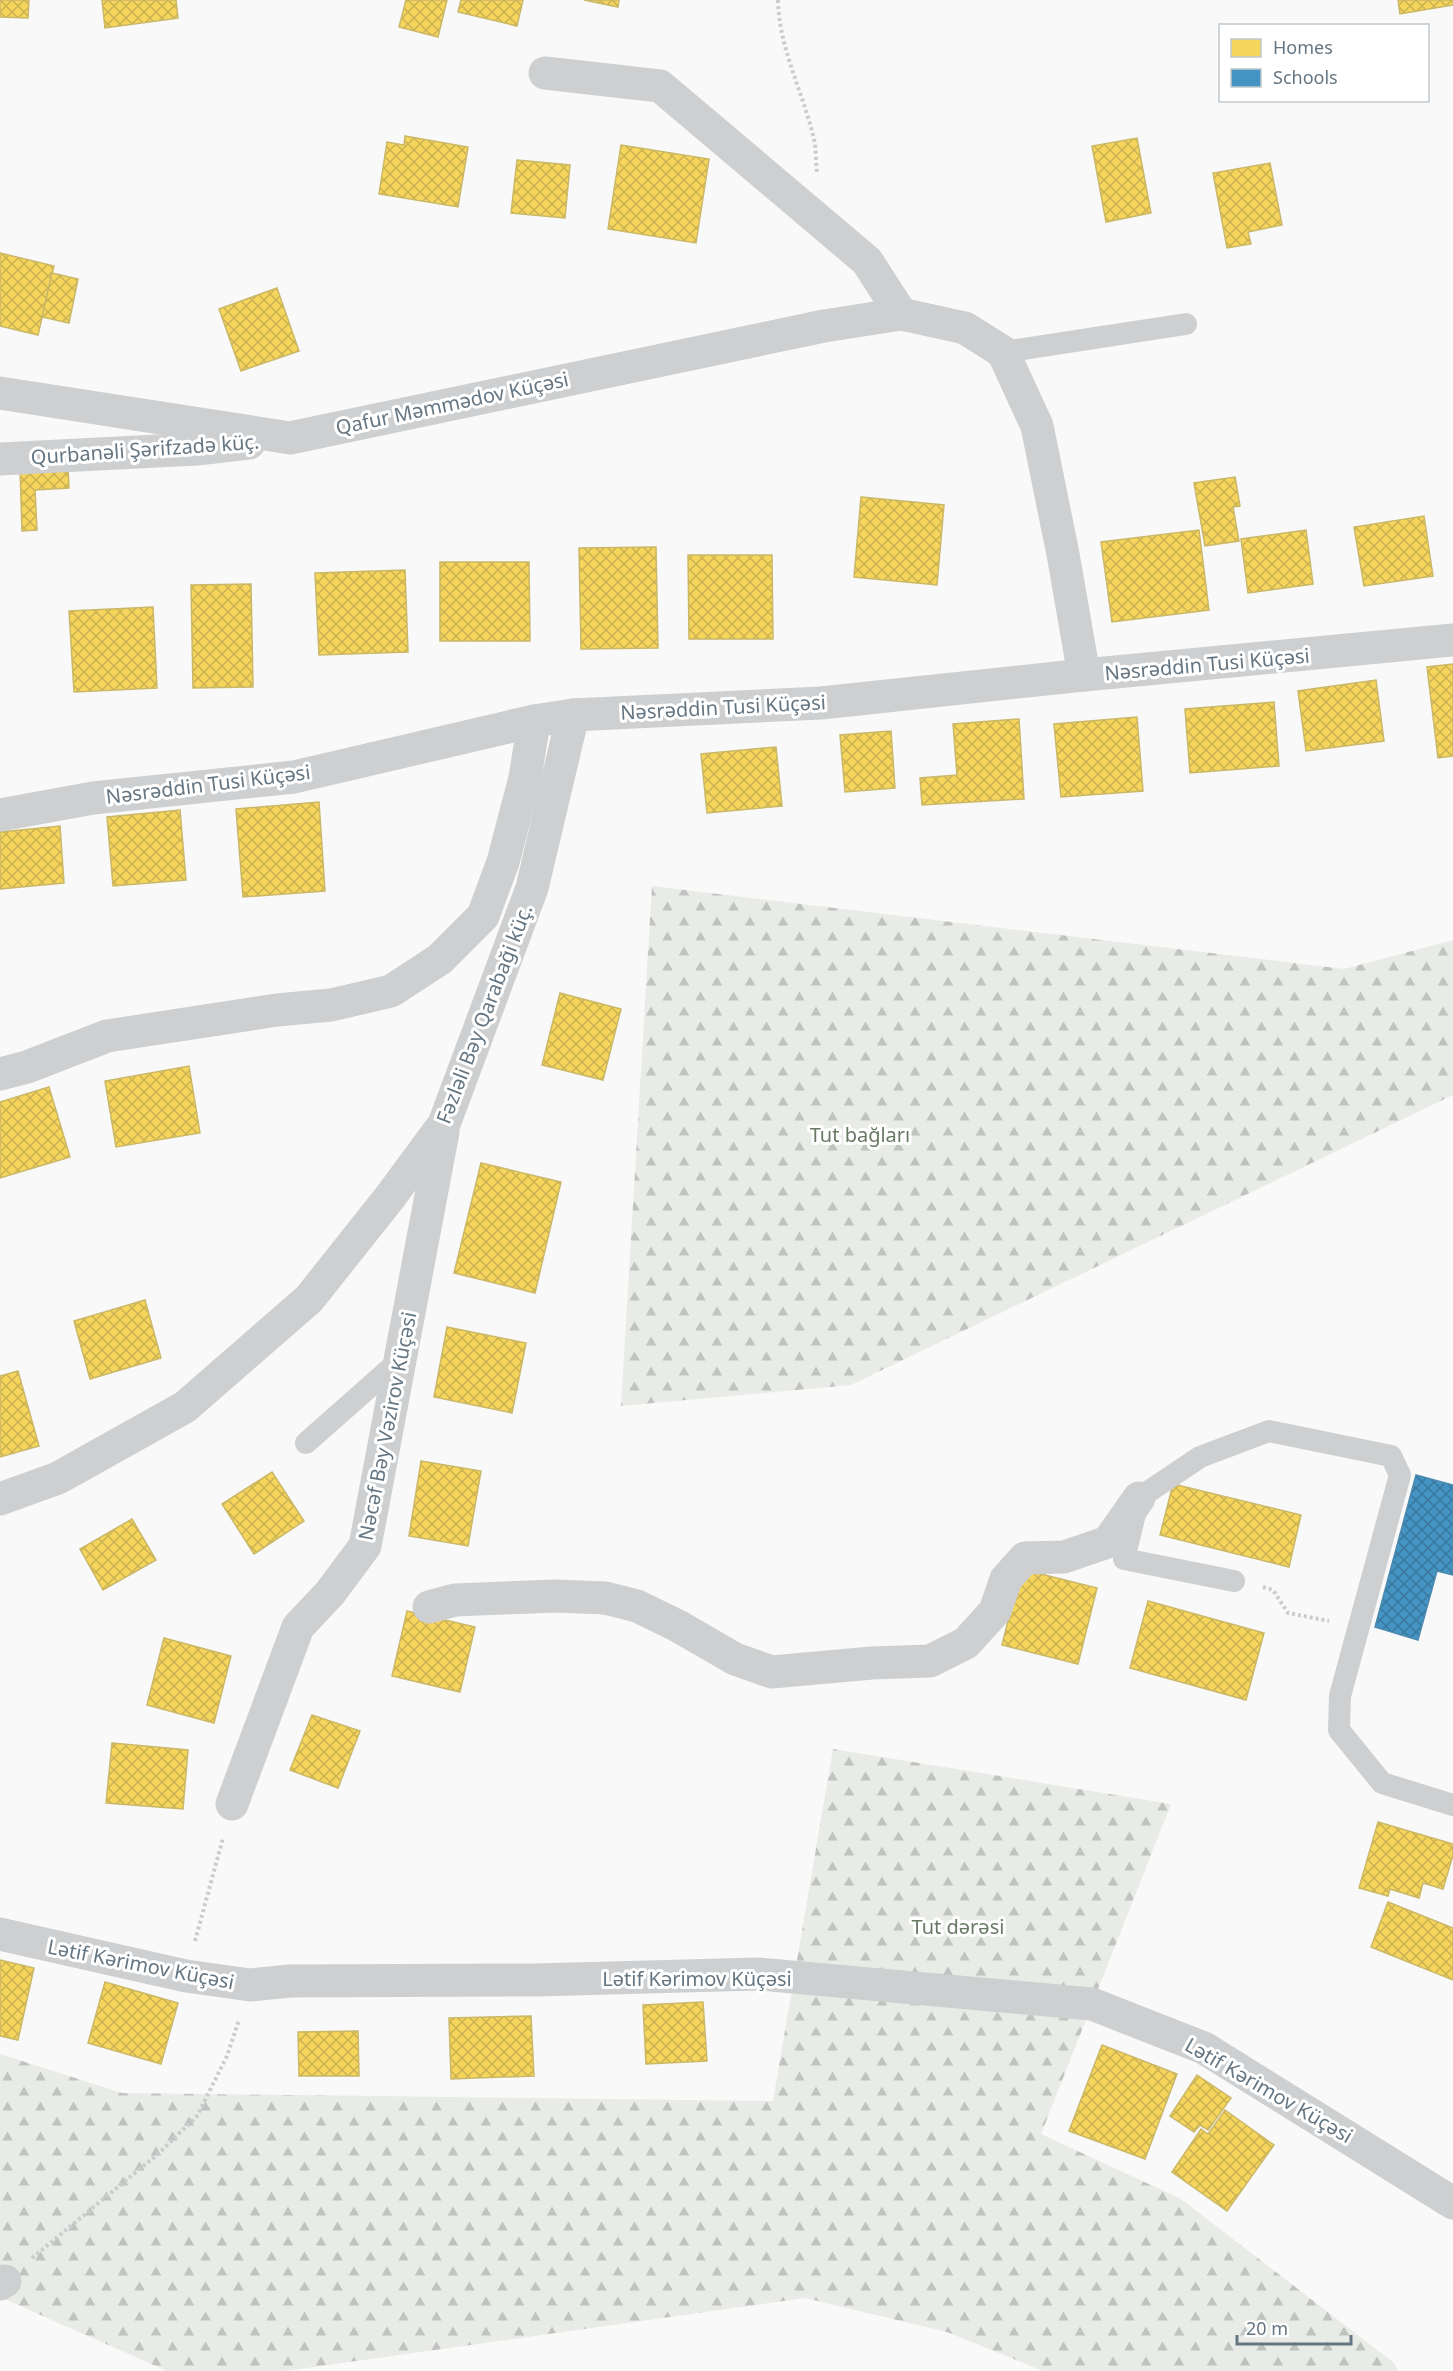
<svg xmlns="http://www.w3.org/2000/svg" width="1453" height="2371" viewBox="0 0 1453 2371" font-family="'Noto Sans',sans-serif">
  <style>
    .forest { fill: url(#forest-firs) }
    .homes { fill: url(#homes-cross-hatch); stroke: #cab868; stroke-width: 1.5 }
    .schools { fill: url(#schools-cross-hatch); stroke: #4d8ab0; stroke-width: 1.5 }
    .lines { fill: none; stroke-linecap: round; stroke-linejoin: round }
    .path { stroke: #cbcccd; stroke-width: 4; stroke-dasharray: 3 3; stroke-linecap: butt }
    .service { stroke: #cecfd0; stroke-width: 22 }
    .minor { stroke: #cecfd0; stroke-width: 33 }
    .labels { text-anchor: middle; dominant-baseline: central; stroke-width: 6; stroke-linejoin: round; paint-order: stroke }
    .street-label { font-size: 20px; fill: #657683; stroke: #fff }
    .park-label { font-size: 20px; fill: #687a64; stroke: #fff }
  </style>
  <defs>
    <pattern id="forest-firs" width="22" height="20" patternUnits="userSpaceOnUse" patternTransform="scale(1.5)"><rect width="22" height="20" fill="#e8ebe6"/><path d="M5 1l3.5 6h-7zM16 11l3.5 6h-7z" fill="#c0c3c0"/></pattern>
    <pattern id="homes-cross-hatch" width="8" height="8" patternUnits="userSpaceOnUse" patternTransform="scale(1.5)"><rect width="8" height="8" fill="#f6d55c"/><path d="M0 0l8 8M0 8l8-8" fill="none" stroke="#cbb151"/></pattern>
    <pattern id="schools-cross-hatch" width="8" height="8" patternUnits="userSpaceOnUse" patternTransform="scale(1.5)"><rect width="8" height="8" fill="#4393c3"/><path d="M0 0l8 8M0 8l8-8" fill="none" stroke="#3a779c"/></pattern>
  </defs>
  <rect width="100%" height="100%" fill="#f9f9f9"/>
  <g class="forest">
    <polygon points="652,886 1344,969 1453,940 1453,1095 851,1385 621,1406"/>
    <polygon points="833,1749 1171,1804 1041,2134 1181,2199 1394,2363 1398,2371 1043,2371 947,2332 805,2298 285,2371 167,2371 0,2297 0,2054 122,2093 773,2101"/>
  </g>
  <g class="homes">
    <polygon points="0,0 29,0 28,18 0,17"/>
    <polygon points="102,0 176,0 178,18 105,28"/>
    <polygon points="406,0 447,0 438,37 399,27"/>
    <polygon points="461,0 523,0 517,26 458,12"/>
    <polygon points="584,0 619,0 618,7"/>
    <polygon points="1398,0 1453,0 1453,5 1400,14"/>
    <polygon points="405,136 468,147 458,207 379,194 387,142 404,145"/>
    <polygon points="1137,138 1151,213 1106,222 1092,146"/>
    <polygon points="621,145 709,159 696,243 608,229"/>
    <polygon points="517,160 570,165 565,218 511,213"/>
    <polygon points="1270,163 1282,225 1248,232 1251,244 1227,248 1213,173"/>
    <polygon points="0,253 54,266 38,335 0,326"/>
    <polygon points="52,273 78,279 69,323 42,317"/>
    <polygon points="277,288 299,351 241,371 219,309"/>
    <polygon points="68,467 69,488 35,490 37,530 22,531 20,468"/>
    <polygon points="1235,477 1240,506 1233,507 1239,541 1205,546 1194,483"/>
    <polygon points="861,497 944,505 937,585 854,577"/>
    <polygon points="1424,516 1433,576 1364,586 1354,527"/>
    <polygon points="1199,530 1209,610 1112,622 1101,542"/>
    <polygon points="1306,530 1313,584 1248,593 1241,539"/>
    <polygon points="656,547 658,648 581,649 579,548"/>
    <polygon points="688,555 772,555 773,639 689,639"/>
    <polygon points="440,562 529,562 530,641 440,641"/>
    <polygon points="405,570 408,652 319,655 315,573"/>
    <polygon points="251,584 253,687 193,688 191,585"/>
    <polygon points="153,607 157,688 74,692 69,611"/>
    <polygon points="1453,664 1453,756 1438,758 1427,667"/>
    <polygon points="1376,680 1384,741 1306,751 1298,691"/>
    <polygon points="1274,702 1279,766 1190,773 1185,709"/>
    <polygon points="1137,717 1143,791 1061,797 1054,724"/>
    <polygon points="1019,719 1024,799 922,805 920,778 957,775 953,724"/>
    <polygon points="891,731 895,788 845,792 840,735"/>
    <polygon points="776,747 782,806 707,813 701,754"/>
    <polygon points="319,802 325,891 243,897 236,809"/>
    <polygon points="180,810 186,880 113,886 107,817"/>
    <polygon points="60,826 64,883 0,889 0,832"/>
    <polygon points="560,993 621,1009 603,1080 542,1065"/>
    <polygon points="189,1066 200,1133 116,1147 105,1081"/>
    <polygon points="49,1087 70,1157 0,1178 0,1102"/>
    <polygon points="481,1163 561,1182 535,1293 454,1273"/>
    <polygon points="145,1300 161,1358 90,1379 74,1321"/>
    <polygon points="447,1327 526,1343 512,1413 434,1397"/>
    <polygon points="18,1371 39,1446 0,1457 0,1376"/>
    <polygon points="421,1461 481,1471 468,1546 409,1536"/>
    <polygon points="272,1472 304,1521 254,1554 222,1504"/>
    <polygon points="1173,1484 1301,1515 1289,1567 1160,1535"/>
    <polygon points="132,1519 156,1560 103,1590 80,1549"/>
    <polygon points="1021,1569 1097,1588 1078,1664 1002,1645"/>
    <polygon points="1148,1601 1264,1633 1246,1700 1130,1668"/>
    <polygon points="407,1611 475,1627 460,1692 392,1676"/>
    <polygon points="164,1638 231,1656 214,1723 147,1705"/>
    <polygon points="312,1715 360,1731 338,1788 290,1770"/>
    <polygon points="112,1743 188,1750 183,1809 106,1803"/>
    <polygon points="1378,1822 1453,1844 1453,1855 1443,1889 1423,1883 1419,1898 1390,1889 1388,1896 1359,1888"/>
    <polygon points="1388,1902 1453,1928 1453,1980 1371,1947"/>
    <polygon points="0,1960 34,1968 18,2040 0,2036"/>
    <polygon points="105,1982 178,2003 161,2064 88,2043"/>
    <polygon points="703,2002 707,2061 646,2064 643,2005"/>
    <polygon points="531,2016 534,2076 451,2079 449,2018"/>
    <polygon points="358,2031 359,2076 299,2076 298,2032"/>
    <polygon points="1102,2045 1177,2074 1145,2159 1069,2131"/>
    <polygon points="1197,2075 1231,2098 1208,2130 1200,2125 1194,2132 1170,2116"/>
    <polygon points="1225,2110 1274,2145 1227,2211 1172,2172 1201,2129 1208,2134"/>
  </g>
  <polygon class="schools" points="1416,1475 1453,1485 1453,1575 1437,1571 1418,1640 1375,1627"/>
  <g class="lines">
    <g class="path">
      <path d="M778,0C779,51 805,95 815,144C816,153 816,163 817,172"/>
      <polyline points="1263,1587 1273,1590 1288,1613 1329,1621"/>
      <polyline points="195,1941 223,1838"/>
      <polyline points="32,2258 159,2153 197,2116 227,2056 239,2020"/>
    </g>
    <g class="service">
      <polyline points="1003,352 1186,324"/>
      <polyline points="306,1443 401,1359"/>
      <polyline points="1234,1581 1124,1559 1139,1498 1200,1457 1269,1431 1391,1456 1400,1475 1340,1696 1339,1730 1382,1783 1453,1805"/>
    </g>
    <g class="minor">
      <polyline points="545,73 660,86 867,261 901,314"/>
      <polyline points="0,393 290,438 824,326 901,314 965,328 1003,352 1037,426 1063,554 1084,675"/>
      <polyline points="0,459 197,449 249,443"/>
      <polyline points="0,815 93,798 294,777 534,721 573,715 821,703 1084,675 1453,640"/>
      <polyline points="0,1074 27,1067 107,1036 277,1010 331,1005 391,991 440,959 483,916 503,862 525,778 534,721"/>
      <polyline points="0,1499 58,1478 185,1407 309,1299 390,1197 444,1124 532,888 573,715"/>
      <polyline points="429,1607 455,1600 555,1596 605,1598 637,1606 678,1626 735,1659 772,1672 872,1663 930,1661 966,1643 995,1611 1006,1579 1025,1558 1064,1557 1108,1542 1139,1498"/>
      <polyline points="232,1804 298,1627 330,1593 365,1546 443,1132"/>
      <polyline points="0,1934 186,1976 250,1985 290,1981 534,1980 759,1974 1092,2004 1204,2048 1453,2203"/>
      <polyline points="0,2284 5,2281"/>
    </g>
  </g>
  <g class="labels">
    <g class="street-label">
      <text transform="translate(452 403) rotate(-12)">Qafur Məmmədov Küçəsi</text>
      <text transform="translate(145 449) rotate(-4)">Qurbanəli Şərifzadə küç.</text>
      <text transform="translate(1207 664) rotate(-5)">Nəsrəddin Tusi Küçəsi</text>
      <text transform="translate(723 707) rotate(-3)">Nəsrəddin Tusi Küçəsi</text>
      <text transform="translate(208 784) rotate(-7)">Nəsrəddin Tusi Küçəsi</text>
      <text transform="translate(484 1014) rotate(-69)">Fəzləli Bəy Qarabaği küç.</text>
      <text transform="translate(387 1426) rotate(-79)">Nəcəf Bəy Vəzirov Küçəsi</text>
      <text transform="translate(141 1964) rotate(11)">Lətif Kərimov Küçəsi</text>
      <text x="697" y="1978">Lətif Kərimov Küçəsi</text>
      <text transform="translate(1269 2090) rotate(30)">Lətif Kərimov Küçəsi</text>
    </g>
    <g class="park-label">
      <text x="860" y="1134">Tut bağları</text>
      <text x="958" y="1926">Tut dərəsi</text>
    </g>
  </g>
  <rect x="1219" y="24" width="210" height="78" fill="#ffffff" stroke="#c1c8cd" stroke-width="1.5"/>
  <rect x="1231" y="39" width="30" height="18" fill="#f6d55c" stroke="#c1c8cd" stroke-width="1.5"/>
  <text x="1273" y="54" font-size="18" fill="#657683">Homes</text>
  <rect x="1231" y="69" width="30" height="18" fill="#4393c3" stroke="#c1c8cd" stroke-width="1.5"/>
  <text x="1273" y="84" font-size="18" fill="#657683">Schools</text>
  <path d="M1237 2335v9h114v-9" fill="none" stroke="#657683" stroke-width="3"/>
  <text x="1246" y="2335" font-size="18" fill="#657683" stroke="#ffffff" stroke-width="4.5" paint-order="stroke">20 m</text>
</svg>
